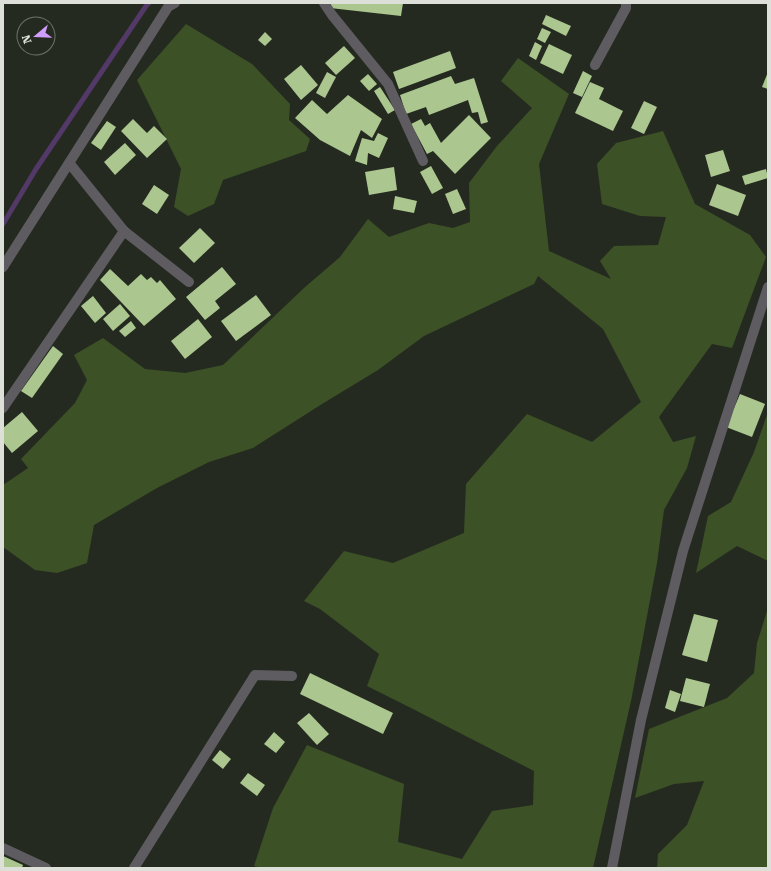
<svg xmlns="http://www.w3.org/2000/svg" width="771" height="871" viewBox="0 0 771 871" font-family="'Roboto Serif',serif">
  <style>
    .green { fill: #3c5125 }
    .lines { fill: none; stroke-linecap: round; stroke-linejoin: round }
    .stream { stroke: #523967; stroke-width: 5 }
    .building { fill: #abc78f }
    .minor { stroke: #5e5c61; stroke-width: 10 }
  </style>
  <rect width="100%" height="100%" fill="#252a21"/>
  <g class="green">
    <polygon points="186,24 252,64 290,104 289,120 310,139 306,151 223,180 214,204 188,216 174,207 181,169 137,80"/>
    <polygon points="518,58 569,94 539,164 549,251 611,279 600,261 614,246 658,245 666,217 640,216 602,204 597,164 616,143 663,131 695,204 750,235 766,257 732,348 712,344 659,417 673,442 696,436 687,468 664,510 657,563 631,701 593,868 262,868 254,866 273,808 307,745 404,784 398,842 462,859 492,811 533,805 534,771 411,708 367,686 379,654 320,609 304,601 344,551 393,563 464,533 466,484 527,414 592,442 641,402 603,329 538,276 534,284 424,336 378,370 322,404 253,448 209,462 157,488 94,525 87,563 57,573 35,570 3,547 3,485 28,468 21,459 75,403 87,380 74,355 103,338 145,369 185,373 223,365 304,288 340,257 368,219 389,237 429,223 453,228 470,222 469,183 497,146 532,108 501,81"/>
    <polygon points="768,412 768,561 737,546 696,573 708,516 731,502 754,452"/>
    <polygon points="768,608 768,868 657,868 658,854 687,825 704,781 674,784 635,798 649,729 727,698 754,673 757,643"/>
  </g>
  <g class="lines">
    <polyline class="stream" points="3,224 36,169 146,6 149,3"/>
  </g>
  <g class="building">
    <polygon points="331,3 403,3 401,16 330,8"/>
    <polygon points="546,15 571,26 566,36 542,24"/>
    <polygon points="542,28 551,32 545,43 537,39"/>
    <polygon points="265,32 272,39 265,46 258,40"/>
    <polygon points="535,42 542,46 536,60 529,56"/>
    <polygon points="549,44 572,55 563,74 540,63"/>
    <polygon points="344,46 355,58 336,75 325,63"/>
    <polygon points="450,51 456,68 399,89 393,72"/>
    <polygon points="301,65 318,85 301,100 284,79"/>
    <polygon points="583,71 592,76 582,97 573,93"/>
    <polygon points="327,72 336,77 325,98 316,93"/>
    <polygon points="768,72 768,89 762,87"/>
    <polygon points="368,74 377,84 369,91 360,81"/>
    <polygon points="451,76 455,84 474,78 488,122 481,124 478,112 472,113 468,100 429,115 426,107 406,114 400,95"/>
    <polygon points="590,82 604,88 599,99 623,111 613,131 575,113"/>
    <polygon points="380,87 395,110 388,114 374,91"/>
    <polygon points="348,95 382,119 372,138 361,130 350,156 320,140 295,118 312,100 327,114"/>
    <polygon points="644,101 657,107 644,134 631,128"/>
    <polygon points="469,115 491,138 455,174 433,151 427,154 411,124 421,119 425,126 430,123 441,143"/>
    <polygon points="133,119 147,133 154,126 167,139 147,158 121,131"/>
    <polygon points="107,121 116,127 101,150 91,143"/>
    <polygon points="378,133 388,138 379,158 368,153 367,165 355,161 362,138 374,141"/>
    <polygon points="125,143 136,155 115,175 104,162"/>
    <polygon points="723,150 730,171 711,177 705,155"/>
    <polygon points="431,166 443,188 432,194 420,172"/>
    <polygon points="394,167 397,190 369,195 365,172"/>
    <polygon points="766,169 768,178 745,185 742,176"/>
    <polygon points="717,184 746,195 738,216 709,205"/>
    <polygon points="154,185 169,195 157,214 142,204"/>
    <polygon points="457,189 466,209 453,214 445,194"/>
    <polygon points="395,196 417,201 414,213 393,209"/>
    <polygon points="200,228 215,243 194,263 179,248"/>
    <polygon points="222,267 236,284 215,301 220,308 205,320 186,297"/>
    <polygon points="110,269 128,286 141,274 147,280 151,277 157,283 160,280 176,299 144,326 100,280"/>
    <polygon points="256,295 271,315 236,341 221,321"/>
    <polygon points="93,296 106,313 95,323 81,306"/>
    <polygon points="120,304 130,316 113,331 103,319"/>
    <polygon points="198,319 212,337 185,359 171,341"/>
    <polygon points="131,321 136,328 125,337 119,331"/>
    <polygon points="53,346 63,354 32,398 21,391"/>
    <polygon points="740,394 765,404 752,437 726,427"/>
    <polygon points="22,412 38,431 12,453 3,442 3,428"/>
    <polygon points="694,614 718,620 707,662 682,655"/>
    <polygon points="310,673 393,713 383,734 300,694"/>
    <polygon points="686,678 710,684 704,707 680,701"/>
    <polygon points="670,690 681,694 675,712 665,708"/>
    <polygon points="309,713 329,734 317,745 297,723"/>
    <polygon points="274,732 285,742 276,753 264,744"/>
    <polygon points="220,750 231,759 223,769 212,760"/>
    <polygon points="248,773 265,785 257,796 240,783"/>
    <polygon points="3,856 23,865 22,868 3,868"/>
  </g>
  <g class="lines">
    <g class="minor">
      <polyline points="324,3 332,15 388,84 423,161"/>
      <polyline points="595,65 626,8 626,3"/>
      <polyline points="124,231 189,282"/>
      <polyline points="3,267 168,7 175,3"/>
      <polyline points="3,408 124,231 70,164"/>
      <polyline points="3,848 46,868"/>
      <polyline points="134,868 255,675 292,676"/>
      <polyline points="612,868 641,720 683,551 768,287"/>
    </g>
  </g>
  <rect width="771" height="871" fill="none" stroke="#dce0d9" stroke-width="8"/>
  <g transform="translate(36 36) rotate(251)"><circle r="19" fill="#252a21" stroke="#6e736b"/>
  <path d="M0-3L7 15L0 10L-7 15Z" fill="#d19dfe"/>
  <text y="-6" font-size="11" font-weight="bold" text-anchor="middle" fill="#dce0d9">N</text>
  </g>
</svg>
